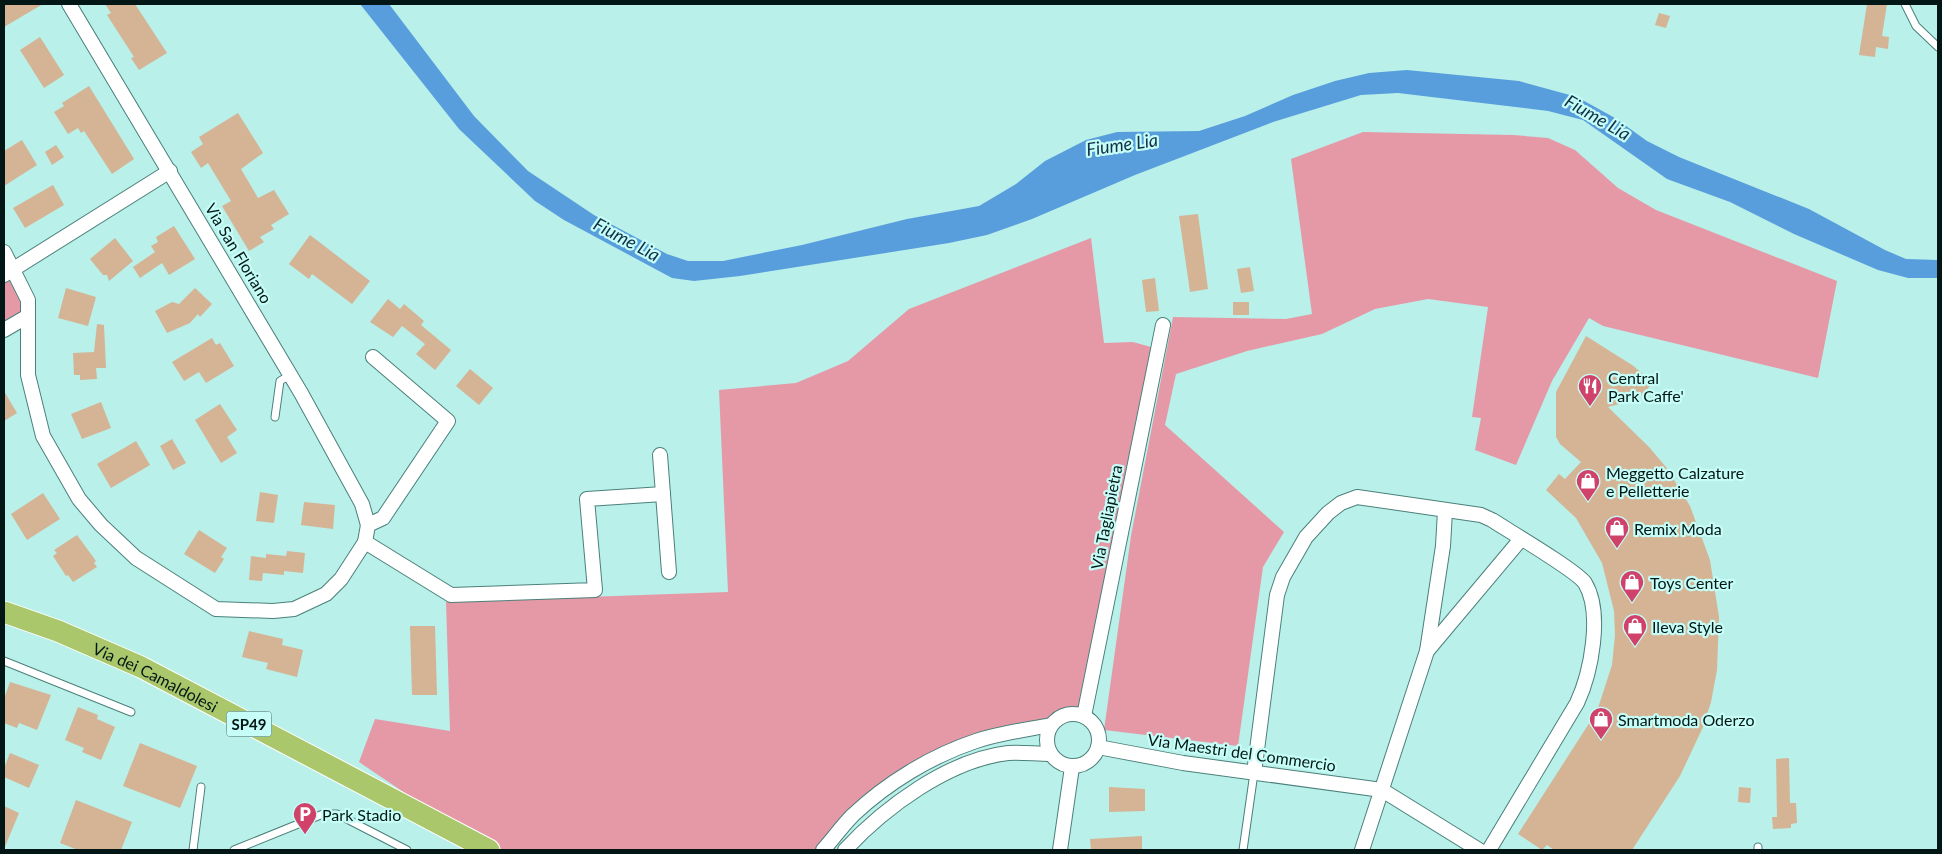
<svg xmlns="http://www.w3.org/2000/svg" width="1942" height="854" viewBox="0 0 1942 854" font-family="Lato,sans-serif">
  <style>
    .green { fill: #e599a7 }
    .water { fill: #599edc }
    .building { fill: #d4b494 }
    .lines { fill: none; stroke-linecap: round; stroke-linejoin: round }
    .lane-casing { stroke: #4b807a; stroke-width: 9 }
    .street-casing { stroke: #4b807a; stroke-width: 16 }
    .primary-casing { stroke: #fff; stroke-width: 23 }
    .lane { stroke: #fff; stroke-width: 7 }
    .street { stroke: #fff; stroke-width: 14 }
    .primary { stroke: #abc76b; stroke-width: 21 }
    .labels { text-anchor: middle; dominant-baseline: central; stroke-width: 4.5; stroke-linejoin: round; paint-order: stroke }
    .shield { fill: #c6fdf7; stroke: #3d5c59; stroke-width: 1 }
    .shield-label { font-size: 15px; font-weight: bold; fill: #021715 }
    .street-label { font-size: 16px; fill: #021715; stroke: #c6fdf7 }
    .poi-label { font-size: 16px; fill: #021715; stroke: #c6fdf7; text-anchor: start }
    .water-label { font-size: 18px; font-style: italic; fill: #112f48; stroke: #c6fdf7 }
  </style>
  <rect width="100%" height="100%" fill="#b9f0ea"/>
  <g class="green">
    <polygon points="1363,132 1513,135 1548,138 1575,150 1618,188 1656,210 1837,281 1818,378 1603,326 1589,318 1552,381 1516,465 1475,450 1481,418 1472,417 1488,307 1428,299 1375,309 1322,334 1247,351 1176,374 1165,425 1284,532 1263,567 1238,746 1104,730 1131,536 1173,317 1286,319 1312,314 1291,159"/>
    <path d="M1091,238L1104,343L1133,342L1158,349L1080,715C1068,712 1059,716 1051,725L1004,733L889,785L823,850H489L359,762L375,719L450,731L446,602L728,592L719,390L796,383L848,361L909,309Z"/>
    <polygon points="14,269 28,316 4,330 4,275"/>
  </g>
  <polygon class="water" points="360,4 389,4 474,116 528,171 594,215 667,254 688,261 723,261 802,245 907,219 979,206 1016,184 1045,161 1086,140 1117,132 1199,131 1245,116 1293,95 1335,81 1369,73 1407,70 1519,81 1577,97 1615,118 1647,141 1679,157 1809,209 1885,250 1906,259 1938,260 1938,278 1908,278 1878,270 1794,234 1730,202 1667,179 1583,120 1548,111 1398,93 1361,95 1273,122 1135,175 1032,219 987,235 949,243 740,276 694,281 672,278 564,220 535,201 459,129"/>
  <g class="building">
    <polygon points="4,4 43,4 4,27"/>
    <polygon points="105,4 135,4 167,53 139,70 131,58 134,57 107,15 111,13"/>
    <polygon points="1867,4 1887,4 1882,36 1889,37 1888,49 1876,47 1875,57 1859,55"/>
    <polygon points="1659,13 1670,16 1666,28 1655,25"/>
    <polygon points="40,37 64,75 44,88 20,50"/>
    <polygon points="89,86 134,159 112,174 84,131 81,133 78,128 68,134 54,112 64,106 62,103"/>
    <polygon points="238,113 263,153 241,169 258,198 274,190 289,214 271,225 274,229 260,237 264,242 249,251 222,206 231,201 208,163 201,168 191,152 203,144 199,137"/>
    <polygon points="22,140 37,165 4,186 4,151"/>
    <polygon points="56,145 64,157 52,165 45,152"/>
    <polygon points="53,185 64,205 25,228 13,208"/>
    <polygon points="1198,214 1208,289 1190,292 1179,216"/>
    <polygon points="174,226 195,259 169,275 162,263 140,278 133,267 155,252 151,246 158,242 156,237"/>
    <polygon points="310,235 370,281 352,304 312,274 309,279 289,264"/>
    <polygon points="115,238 133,261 109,281 107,275 103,275 90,259"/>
    <polygon points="1250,267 1254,291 1241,293 1237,269"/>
    <polygon points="1155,278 1159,311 1146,312 1142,280"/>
    <polygon points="66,288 96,297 88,326 58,318"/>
    <polygon points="195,288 212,304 200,317 198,314 190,323 167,333 155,311 172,302 179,304"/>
    <polygon points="388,299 400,309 404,304 424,321 421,325 451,350 435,370 416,354 425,344 402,326 393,337 370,322"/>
    <rect x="1233" y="302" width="16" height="13"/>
    <polygon points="97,324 104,325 106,368 96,368 97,379 80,380 80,375 74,375 73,353 94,352"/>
    <polygon points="1586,336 1632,365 1653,382 1642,396 1636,391 1627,402 1608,407 1649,447 1666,467 1690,506 1710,560 1719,617 1717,670 1711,702 1703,727 1680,776 1632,850 1554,850 1547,845 1542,850 1518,834 1597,711 1612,665 1615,635 1614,611 1602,563 1576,518 1546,490 1559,474 1565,479 1581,462 1560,444 1556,437 1556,392"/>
    <polygon points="212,338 216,345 220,343 234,366 206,383 199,372 184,381 172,362"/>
    <polygon points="470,369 493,388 479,405 456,386"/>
    <polygon points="4,391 17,413 4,421"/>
    <polygon points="101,402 111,428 82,439 71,414"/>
    <polygon points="220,404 237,430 227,437 237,453 221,463 195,420"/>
    <polygon points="172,439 186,463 173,470 160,446"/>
    <polygon points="136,441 150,465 111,488 97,464"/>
    <polygon points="260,492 278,495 274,523 256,521"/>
    <polygon points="43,493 60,519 27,540 11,514"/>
    <polygon points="304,502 335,505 333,529 301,525"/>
    <polygon points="199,530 227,548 221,557 224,559 215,573 184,554"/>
    <polygon points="77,535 96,561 94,563 97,567 73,582 68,575 66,576 53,556 57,553 54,550"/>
    <polygon points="287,551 305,553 303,573 284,571 284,575 263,573 262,581 249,580 251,556 266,558 266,554 286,556"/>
    <polygon points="410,626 435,626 437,695 412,695"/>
    <polygon points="249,631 283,639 282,645 303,650 297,677 266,669 268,663 242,657"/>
    <polygon points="10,682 51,695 37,730 19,723 17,728 4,723 4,699"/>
    <polygon points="78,707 98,715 97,719 115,727 101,760 82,752 84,748 65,740"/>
    <polygon points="140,743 197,766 180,808 123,786"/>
    <polygon points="10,753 39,765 29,788 4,777 4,768"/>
    <polygon points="1789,758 1790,803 1796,803 1797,823 1791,824 1791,828 1773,829 1772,817 1777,817 1776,759"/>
    <polygon points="1109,787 1145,789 1145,811 1109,812"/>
    <polygon points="1739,787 1751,788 1750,803 1738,802"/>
    <polygon points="76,800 132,822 121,850 78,850 60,843"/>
    <polygon points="4,806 19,813 4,849"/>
    <polygon points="1142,836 1142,850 1091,850 1090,839"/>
  </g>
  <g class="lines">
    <g class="lane-casing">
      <g id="lane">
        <polyline points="1905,4 1916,26 1938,47"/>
        <polyline points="275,417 280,381 290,375"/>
        <polyline points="4,661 131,712"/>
        <polyline points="1758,847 1758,850"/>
        <polyline points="193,850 201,787"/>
        <polyline points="234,850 323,814 337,814 407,850"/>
        <polyline points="1243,850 1254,773"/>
      </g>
    </g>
    <g class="street-casing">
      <g id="street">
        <polyline points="69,4 301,393 362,504 368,525"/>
        <polyline points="4,252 28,300 28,375 43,436 79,499 101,525 136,558 216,609 273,611 294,609 326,594 341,579 365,542 368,525 383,518 448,421 373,357"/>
        <polyline points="4,275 170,171"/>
        <polyline points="4,330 28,316"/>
        <polyline points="660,455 669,572"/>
        <polyline points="365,542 451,595 595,590 587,499 663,494"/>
        <polyline points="1427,651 1521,539"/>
        <circle cx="1073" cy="740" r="26"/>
        <polyline points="1084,716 1163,325"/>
        <polyline points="1098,747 1183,763 1382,790 1479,850"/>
        <path d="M1254,773L1277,595L1283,577L1306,537L1328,513L1341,503L1357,497L1481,515L1492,520C1509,531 1577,571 1585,583C1603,613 1591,673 1577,703L1489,850"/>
        <path d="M823,850C833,839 842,826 853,815C887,783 931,756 976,741C1000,733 1025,730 1051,725"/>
        <path d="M845,850C884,808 948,760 1008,753C1021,752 1036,754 1050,754"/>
        <polyline points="1060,850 1072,767"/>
        <polyline points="1362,850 1427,651 1443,546 1445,511"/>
      </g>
    </g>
    <g class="primary-casing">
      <g id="primary">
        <path id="s1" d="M4,612L58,631L141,667L489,850"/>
      </g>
    </g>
    <use href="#lane" class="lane"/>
    <use href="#street" class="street"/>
    <use href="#primary" class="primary"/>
  </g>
  <defs>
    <g id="restaurant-pin" transform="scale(1.25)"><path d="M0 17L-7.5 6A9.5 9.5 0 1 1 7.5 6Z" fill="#d0426a" stroke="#c6fdf7"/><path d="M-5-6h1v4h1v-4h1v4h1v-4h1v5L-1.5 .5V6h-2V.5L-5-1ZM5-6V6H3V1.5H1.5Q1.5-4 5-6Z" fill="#fff"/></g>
    <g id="shop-pin" transform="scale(1.25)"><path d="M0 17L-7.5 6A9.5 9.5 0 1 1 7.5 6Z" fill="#d0426a" stroke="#c6fdf7"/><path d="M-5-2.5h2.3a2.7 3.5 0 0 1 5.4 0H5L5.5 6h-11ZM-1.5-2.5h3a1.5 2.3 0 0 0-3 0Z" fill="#fff"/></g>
    <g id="parking-pin" transform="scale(1.25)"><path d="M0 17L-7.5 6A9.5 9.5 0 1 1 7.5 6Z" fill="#d0426a" stroke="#c6fdf7"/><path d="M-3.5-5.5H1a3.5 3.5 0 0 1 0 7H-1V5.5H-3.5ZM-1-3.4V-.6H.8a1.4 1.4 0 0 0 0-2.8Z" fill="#fff"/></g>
  </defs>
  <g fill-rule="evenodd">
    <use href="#restaurant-pin" x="1590" y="386"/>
    <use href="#shop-pin" x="1588" y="481"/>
    <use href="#shop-pin" x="1617" y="528"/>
    <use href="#shop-pin" x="1632" y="582"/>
    <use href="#shop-pin" x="1635" y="626"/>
    <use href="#shop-pin" x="1601" y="719"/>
    <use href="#parking-pin" x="305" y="814"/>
  </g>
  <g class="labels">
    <rect class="shield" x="226.5" y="711.5" width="45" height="25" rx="4"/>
    <g class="shield-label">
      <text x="249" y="724">SP49</text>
    </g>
    <g class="street-label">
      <text transform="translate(239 253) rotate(59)">Via San Floriano</text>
      <text transform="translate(1106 517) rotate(-79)">Via Tagliapietra</text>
      <text stroke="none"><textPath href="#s1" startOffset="165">Via dei Camaldolesi</textPath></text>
      <text transform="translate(1242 752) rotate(8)">Via Maestri del Commercio</text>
    </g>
    <g class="poi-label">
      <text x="1608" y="377">Central<tspan x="1608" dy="18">Park Caffe'</tspan></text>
      <text x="1606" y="472">Meggetto Calzature<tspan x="1606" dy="18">e Pelletterie</tspan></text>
      <text x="1634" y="528">Remix Moda</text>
      <text x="1650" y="582">Toys Center</text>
      <text x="1652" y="626">Ileva Style</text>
      <text x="1618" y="719">Smartmoda Oderzo</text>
      <text x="322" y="814">Park Stadio</text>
    </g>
    <g class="water-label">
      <text transform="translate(1598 117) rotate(30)">Fiume Lia</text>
      <text transform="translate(1122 144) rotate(-8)">Fiume Lia</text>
      <text transform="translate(627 239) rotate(28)">Fiume Lia</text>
    </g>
  </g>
  <rect width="1942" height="854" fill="none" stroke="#021715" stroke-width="10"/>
</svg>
